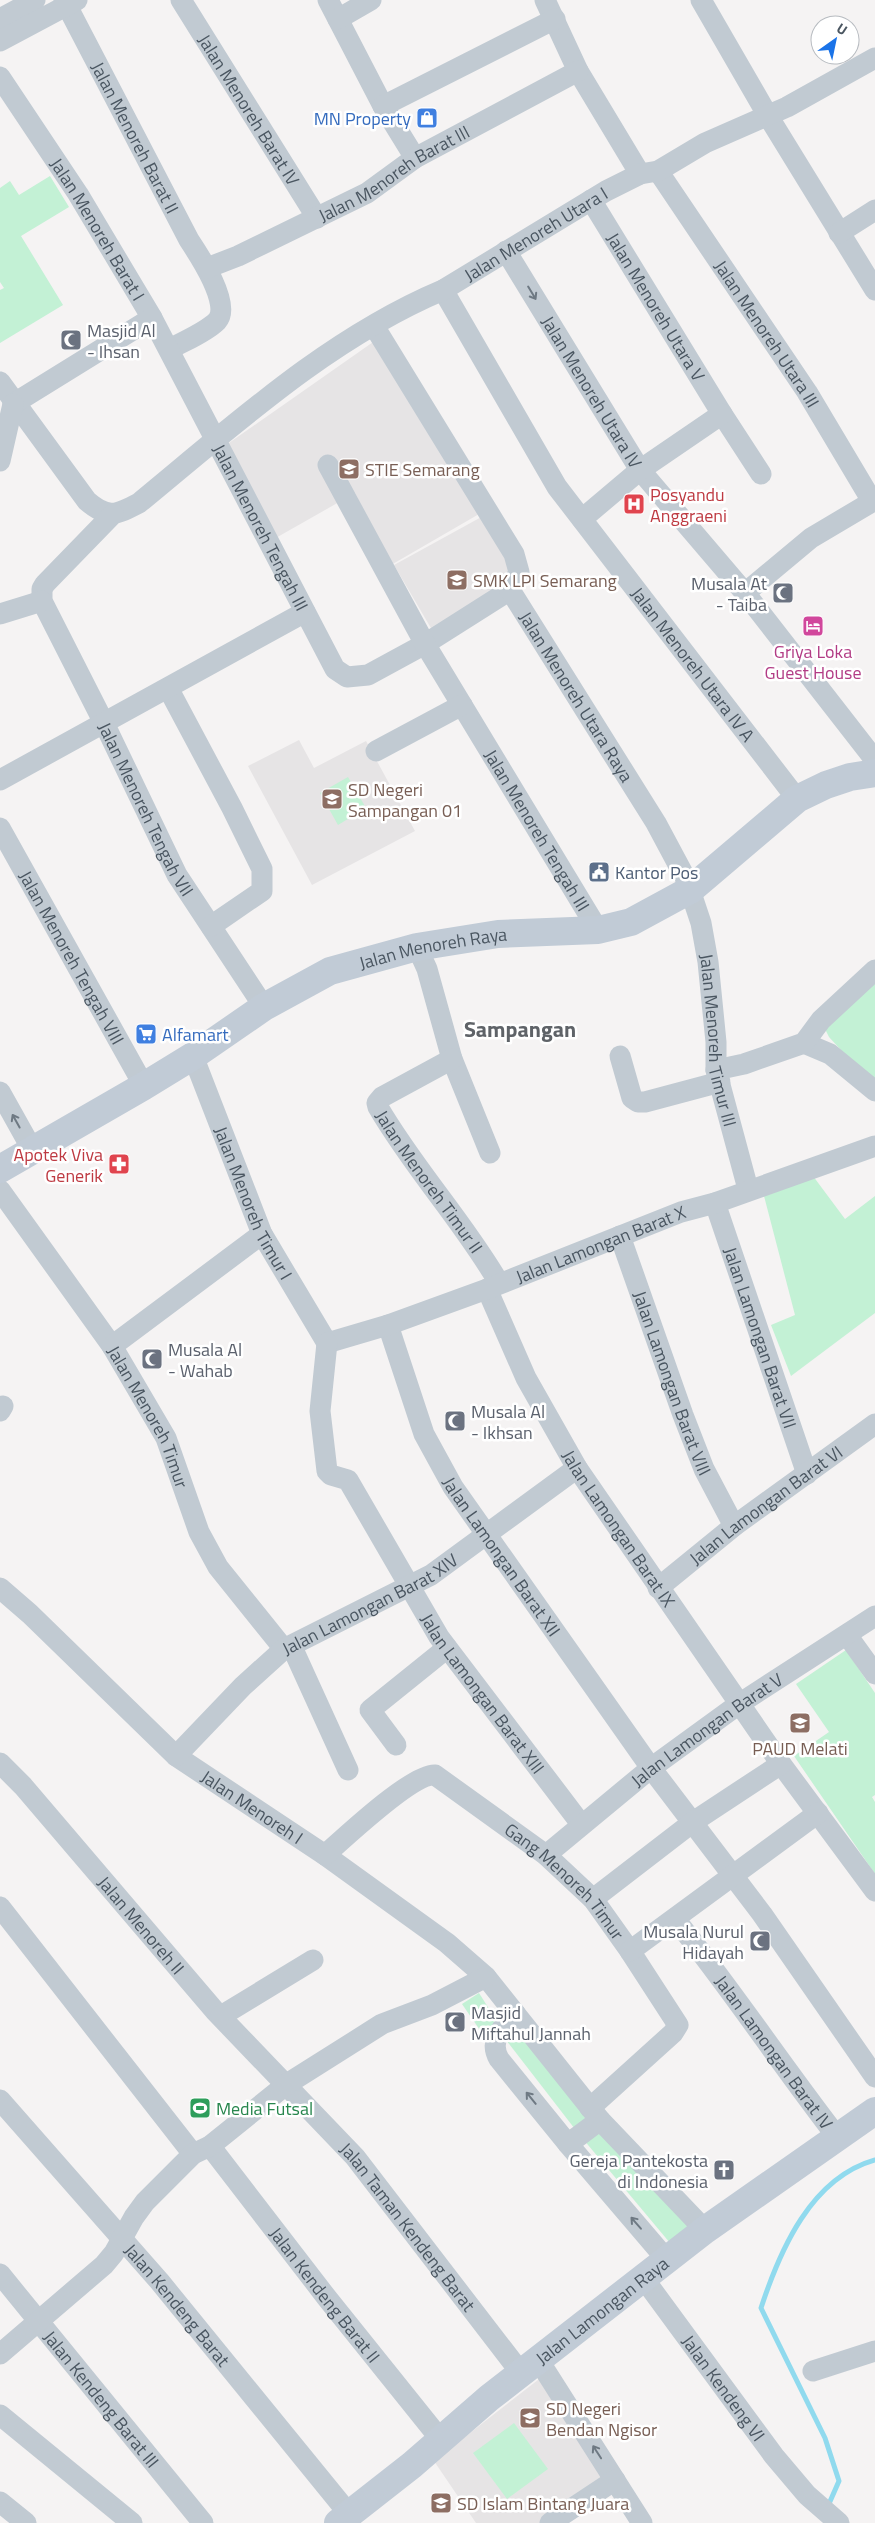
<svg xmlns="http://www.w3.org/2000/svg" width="875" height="2523" viewBox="0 0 875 2523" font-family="'Titillium Web',sans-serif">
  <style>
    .education { fill: #e6e4e5 }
    .green { fill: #c3f1d5 }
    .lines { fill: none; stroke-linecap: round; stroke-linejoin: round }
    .stream { stroke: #90daee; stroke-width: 5 }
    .street { stroke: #c1cad2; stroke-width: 21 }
    .secondary { stroke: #c1cbd6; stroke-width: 28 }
    .oneway { stroke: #6e7983 }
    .labels { text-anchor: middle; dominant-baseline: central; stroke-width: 5; stroke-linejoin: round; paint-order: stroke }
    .street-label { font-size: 18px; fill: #4a5661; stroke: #fff }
    .shop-label { font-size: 18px; fill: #366cbe; stroke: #fff; text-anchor: end }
    .worship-label { font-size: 18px; fill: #5b616d; stroke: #fff; text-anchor: start }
    .education-label { font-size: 18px; fill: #785e54; stroke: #fff; text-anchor: start }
    .health-label { font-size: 18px; fill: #be3a42; stroke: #fff; text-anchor: start }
    .hotel-label { font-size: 18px; fill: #b23c85; stroke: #fff }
    .service-label { font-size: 18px; fill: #4e5e75; stroke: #fff; text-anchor: start }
    .leisure-label { font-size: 18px; fill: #27864d; stroke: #fff; text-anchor: start }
    .district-label { font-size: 22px; font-weight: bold; fill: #5f6368; stroke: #fff }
  </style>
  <rect width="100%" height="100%" fill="#f5f3f3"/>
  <g class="education">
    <polygon points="376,340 486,510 391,565 355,493 274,539 226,445"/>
    <polygon points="485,515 518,571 435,635 394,565"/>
    <polygon points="299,740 314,768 366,741 415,831 312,885 248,766"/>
    <polygon points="543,2376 611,2478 543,2523 476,2523 434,2461"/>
  </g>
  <g class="green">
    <polygon points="50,176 69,207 21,236 63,305 0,343 0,290 4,288 0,282 0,188 10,181 19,195"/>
    <polygon points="348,777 366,808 338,825 320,793"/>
    <polygon points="875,977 875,1087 829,1037 821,1021"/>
    <polygon points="813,1176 845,1219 875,1196 875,1313 791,1376 771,1325 795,1315 764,1196"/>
    <polygon points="846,1650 875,1693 875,1795 872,1797 875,1802 875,1874 794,1756 829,1732 796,1684"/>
    <polygon points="479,1993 498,2023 482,2033 462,2004"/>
    <polygon points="520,2027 696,2225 670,2243 578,2133 506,2040"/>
    <polygon points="514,2423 548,2469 507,2499 473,2453"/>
  </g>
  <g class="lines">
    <path class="stream" d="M828,2506L839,2481L825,2438L761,2308C780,2250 811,2178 875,2160"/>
    <g class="street">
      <path id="s1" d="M64,0L189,240C199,255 232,305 217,321C205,333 184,341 170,349"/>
      <path id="s2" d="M181,0L317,218"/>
      <polyline points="328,0 383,106 415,158"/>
      <polyline points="545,0 578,71 640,174"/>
      <polyline points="701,0 768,116 875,290"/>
      <polyline points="0,19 35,0"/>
      <polyline points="338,19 371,0"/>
      <polyline points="0,41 77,0"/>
      <path id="s3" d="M0,77L78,194L152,318L335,669L347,677L368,675L425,644L510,590"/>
      <polyline points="383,106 555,19"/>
      <path id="s4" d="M658,171L807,392L872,501"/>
      <path id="s5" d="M591,200L722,414L761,474"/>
      <polyline points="839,233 875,210"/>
      <path id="s6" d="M506,251L640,470L745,593L875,760"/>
      <path id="s7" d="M207,268L238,256L367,193L415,158L578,71"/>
      <path id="s8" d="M443,290L557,487L797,799"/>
      <path id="s9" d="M374,326L514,554L519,572L510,590L656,823L687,881L701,923L708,962L716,1042V1070L748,1189"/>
      <path id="s10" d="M0,382L87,501C108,519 116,515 139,503C234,425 329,338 443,290L606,191L640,174L658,171L705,143L787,107L875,58"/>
      <polyline points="13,404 152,318"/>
      <polyline points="0,461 13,404"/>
      <path id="s11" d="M328,465L425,644L598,930"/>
      <path id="s12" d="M113,514L45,584L42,589V601L104,723L177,875L264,1007"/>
      <polyline points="582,519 640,470 722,414"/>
      <polyline points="745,593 811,538 875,500"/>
      <polyline points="0,614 42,601"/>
      <polyline points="168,688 232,808 262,869 262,891 211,926"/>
      <polyline points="376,751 462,705"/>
      <polyline points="0,780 305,612"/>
      <path id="s13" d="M0,828L144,1086"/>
      <polyline points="417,947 427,969 452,1059 490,1153"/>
      <polyline points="804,1043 830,1054 875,1091"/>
      <path id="s14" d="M193,1056L262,1234L327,1343"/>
      <polyline points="620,1056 632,1098 638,1102 645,1102 720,1082"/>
      <path id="s15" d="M452,1059L382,1097L377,1103L378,1107C414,1169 463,1221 499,1283"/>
      <polyline points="716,1070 744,1064 804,1043 821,1020 875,970"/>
      <polyline points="0,1092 33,1151"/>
      <path id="s16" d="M0,1190L112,1346L166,1438L199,1532L218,1567L284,1649"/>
      <path id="s17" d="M715,1203L807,1474"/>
      <path id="s18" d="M620,1236L683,1415L704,1469L734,1526"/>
      <path id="s19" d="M487,1289L526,1378L577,1468L781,1764L875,1891"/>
      <path id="s20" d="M388,1325L424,1434L453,1487L651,1768L762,1914L875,2077"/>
      <path id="s21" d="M327,1343L388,1325L487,1289L681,1212L715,1203L875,1146"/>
      <path id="s22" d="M327,1343L320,1411L327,1471L331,1475L348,1480L439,1637L581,1824"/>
      <polyline points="112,1346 262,1234"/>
      <polyline points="0,1411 3,1406"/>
      <path id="s23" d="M0,1588L30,1614L176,1756L325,1855L447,1943L486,1977L600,2120L705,2230"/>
      <path id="s24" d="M658,1588L734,1526L875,1424"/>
      <polyline points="847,1635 875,1674"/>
      <polyline points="292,1647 348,1770"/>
      <polyline points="396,1745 370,1710 447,1648"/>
      <path id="s25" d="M176,1756L243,1686L284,1649L431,1575L577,1468"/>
      <path id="s26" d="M0,1763L23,1786L215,2011L355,2157L521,2373"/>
      <path id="s27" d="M325,1855C343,1839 413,1773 435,1775L546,1855L593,1899L630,1951L678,2025L673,2033L590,2108"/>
      <path id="s28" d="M546,1855L651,1768L739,1704L875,1616"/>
      <polyline points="593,1899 693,1822 781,1764"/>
      <polyline points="0,1907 193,2154"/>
      <path id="s29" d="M675,1919C732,1990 782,2066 838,2138"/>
      <polyline points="630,1951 818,1813"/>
      <path d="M515,2013C503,2027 488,2040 499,2059L568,2144L667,2260"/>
      <polyline points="221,2016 313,1960"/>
      <path id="s30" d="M0,2100L160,2282L349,2514"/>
      <polyline points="568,2144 600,2120"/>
      <path id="s31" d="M210,2146L327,2298L441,2440"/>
      <path id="s32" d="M0,2274L203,2523"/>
      <path id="s33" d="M644,2279L774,2456L807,2495L839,2523"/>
      <polyline points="0,2354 104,2265 114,2253 134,2217 145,2202 193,2154 210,2146 287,2084 382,2024 432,2005 486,1977"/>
      <polyline points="539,2361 642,2523"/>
      <polyline points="813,2371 875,2351"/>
      <polyline points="0,2415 132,2523"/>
      <polyline points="0,2502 26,2523"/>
      <polyline points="550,2523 615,2480"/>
    </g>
    <g class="secondary">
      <path id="s34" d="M0,1169L144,1086L193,1056L264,1007L330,971L417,947L498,934L598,930L631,922L690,890L797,799L826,785L850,777L875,773"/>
      <path id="s35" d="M338,2523L412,2465L489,2398L705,2230L875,2111"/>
    </g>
  </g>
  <defs><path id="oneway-shaft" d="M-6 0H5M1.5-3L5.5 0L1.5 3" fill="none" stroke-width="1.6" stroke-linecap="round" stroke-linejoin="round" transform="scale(1.25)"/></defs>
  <g class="oneway">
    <use href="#oneway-shaft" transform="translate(532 293) rotate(59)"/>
    <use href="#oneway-shaft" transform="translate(16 1121) rotate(-119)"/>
    <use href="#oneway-shaft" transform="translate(531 2098) rotate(-129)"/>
    <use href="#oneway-shaft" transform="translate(636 2223) rotate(-131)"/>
    <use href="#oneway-shaft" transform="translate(597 2452) rotate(-123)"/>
  </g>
  <defs>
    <g id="shop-square" transform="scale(1.125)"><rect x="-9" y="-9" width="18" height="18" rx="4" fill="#3f7fe0" stroke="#fff"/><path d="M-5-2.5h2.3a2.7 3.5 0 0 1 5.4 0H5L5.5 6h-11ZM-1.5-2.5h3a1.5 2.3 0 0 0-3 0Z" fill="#fff"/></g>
    <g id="mosque-square" transform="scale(1.125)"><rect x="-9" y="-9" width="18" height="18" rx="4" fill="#6b7280" stroke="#fff"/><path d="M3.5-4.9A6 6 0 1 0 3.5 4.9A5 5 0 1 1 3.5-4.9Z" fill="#fff"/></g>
    <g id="university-square" transform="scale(1.125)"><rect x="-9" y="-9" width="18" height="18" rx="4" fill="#8d6e63" stroke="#fff"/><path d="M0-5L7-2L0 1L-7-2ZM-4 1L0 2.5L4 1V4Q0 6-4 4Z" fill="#fff"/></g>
    <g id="hospital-square" transform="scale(1.125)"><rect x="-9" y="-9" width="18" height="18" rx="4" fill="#e0444e" stroke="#fff"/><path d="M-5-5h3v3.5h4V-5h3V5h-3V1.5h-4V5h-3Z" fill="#fff"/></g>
    <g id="school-square" transform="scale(1.125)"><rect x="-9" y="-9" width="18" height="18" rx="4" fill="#8d6e63" stroke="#fff"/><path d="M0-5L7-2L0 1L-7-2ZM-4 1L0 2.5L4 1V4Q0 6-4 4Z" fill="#fff"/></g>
    <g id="hotel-square" transform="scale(1.125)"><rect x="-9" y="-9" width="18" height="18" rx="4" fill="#d1479c" stroke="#fff"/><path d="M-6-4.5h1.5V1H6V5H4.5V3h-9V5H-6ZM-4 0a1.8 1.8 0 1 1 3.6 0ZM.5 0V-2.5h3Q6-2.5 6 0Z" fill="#fff"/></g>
    <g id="civic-square" transform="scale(1.125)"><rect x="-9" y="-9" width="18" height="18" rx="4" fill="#5c6f8a" stroke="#fff"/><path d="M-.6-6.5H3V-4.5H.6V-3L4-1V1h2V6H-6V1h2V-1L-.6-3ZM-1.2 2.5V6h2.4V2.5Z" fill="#fff"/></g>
    <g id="supermarket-square" transform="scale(1.125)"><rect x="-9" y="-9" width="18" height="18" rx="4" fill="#3f7fe0" stroke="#fff"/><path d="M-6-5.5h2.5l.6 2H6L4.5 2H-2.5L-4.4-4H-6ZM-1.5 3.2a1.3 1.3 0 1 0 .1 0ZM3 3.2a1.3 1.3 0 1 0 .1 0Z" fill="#fff"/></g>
    <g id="pharmacy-square" transform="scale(1.125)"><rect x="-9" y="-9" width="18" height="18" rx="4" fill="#e0444e" stroke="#fff"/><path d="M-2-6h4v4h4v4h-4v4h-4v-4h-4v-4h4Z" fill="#fff"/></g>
    <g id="stadium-square" transform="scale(1.125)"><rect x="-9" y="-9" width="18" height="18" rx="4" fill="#2e9e5b" stroke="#fff"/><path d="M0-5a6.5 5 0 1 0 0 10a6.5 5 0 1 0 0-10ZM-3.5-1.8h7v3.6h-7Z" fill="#fff"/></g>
    <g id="church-square" transform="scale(1.125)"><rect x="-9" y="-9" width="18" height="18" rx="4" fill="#6b7280" stroke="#fff"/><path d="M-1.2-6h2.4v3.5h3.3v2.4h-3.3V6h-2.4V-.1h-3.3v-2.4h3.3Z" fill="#fff"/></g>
  </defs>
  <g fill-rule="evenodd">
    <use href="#shop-square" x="427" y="118"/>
    <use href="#mosque-square" x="71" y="340"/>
    <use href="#university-square" x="349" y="469"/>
    <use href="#hospital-square" x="634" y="504"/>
    <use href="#school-square" x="457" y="580"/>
    <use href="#mosque-square" x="783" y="593"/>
    <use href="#hotel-square" x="813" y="626"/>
    <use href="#school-square" x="332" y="799"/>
    <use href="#civic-square" x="599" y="872"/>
    <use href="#supermarket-square" x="146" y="1034"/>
    <use href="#pharmacy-square" x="119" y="1164"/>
    <use href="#mosque-square" x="152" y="1359"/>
    <use href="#mosque-square" x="455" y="1421"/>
    <use href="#school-square" x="800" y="1723"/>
    <use href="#mosque-square" x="760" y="1941"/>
    <use href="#mosque-square" x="455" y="2022"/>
    <use href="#stadium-square" x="200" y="2108"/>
    <use href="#church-square" x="724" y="2170"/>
    <use href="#school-square" x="530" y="2418"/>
    <use href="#school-square" x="441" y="2503"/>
  </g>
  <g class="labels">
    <g class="street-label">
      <text stroke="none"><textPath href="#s2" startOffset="129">Jalan Menoreh Barat IV</textPath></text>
      <text stroke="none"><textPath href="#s1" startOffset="155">Jalan Menoreh Barat II</textPath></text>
      <text stroke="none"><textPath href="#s7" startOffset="210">Jalan Menoreh Barat III</textPath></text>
      <text stroke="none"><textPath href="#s3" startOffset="181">Jalan Menoreh Barat I</textPath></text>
      <text stroke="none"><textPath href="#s10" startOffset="686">Jalan Menoreh Utara I</textPath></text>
      <text stroke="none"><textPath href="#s5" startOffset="125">Jalan Menoreh Utara V</textPath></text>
      <text stroke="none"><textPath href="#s4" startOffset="196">Jalan Menoreh Utara III</textPath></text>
      <text stroke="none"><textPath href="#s6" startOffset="165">Jalan Menoreh Utara IV</textPath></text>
      <text stroke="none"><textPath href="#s3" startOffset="521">Jalan Menoreh Tengah III</textPath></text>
      <text stroke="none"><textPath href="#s8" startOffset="451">Jalan Menoreh Utara IV A</textPath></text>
      <text stroke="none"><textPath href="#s9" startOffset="432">Jalan Menoreh Utara Raya</textPath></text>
      <text stroke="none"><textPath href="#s12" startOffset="348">Jalan Menoreh Tengah VII</textPath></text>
      <text stroke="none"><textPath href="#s11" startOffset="421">Jalan Menoreh Tengah III</textPath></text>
      <text stroke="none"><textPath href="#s34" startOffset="491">Jalan Menoreh Raya</textPath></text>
      <text stroke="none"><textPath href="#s13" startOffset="148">Jalan Menoreh Tengah VIII</textPath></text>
      <text stroke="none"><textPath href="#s9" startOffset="810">Jalan Menoreh Timur III</textPath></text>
      <text stroke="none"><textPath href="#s15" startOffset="182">Jalan Menoreh Timur II</textPath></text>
      <text stroke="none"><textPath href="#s14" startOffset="159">Jalan Menoreh Timur I</textPath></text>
      <text stroke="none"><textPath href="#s21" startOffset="291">Jalan Lamongan Barat X</textPath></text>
      <text stroke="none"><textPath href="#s17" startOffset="142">Jalan Lamongan Barat VII</textPath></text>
      <text stroke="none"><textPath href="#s18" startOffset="156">Jalan Lamongan Barat VIII</textPath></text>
      <text stroke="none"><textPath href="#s16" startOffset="272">Jalan Menoreh Timur</textPath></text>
      <text stroke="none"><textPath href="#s24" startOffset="136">Jalan Lamongan Barat VI</textPath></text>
      <text stroke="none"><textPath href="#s19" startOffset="274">Jalan Lamongan Barat IX</textPath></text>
      <text stroke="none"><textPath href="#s20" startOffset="260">Jalan Lamongan Barat XII</textPath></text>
      <text stroke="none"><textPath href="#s25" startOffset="249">Jalan Lamongan Barat XIV</textPath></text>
      <text stroke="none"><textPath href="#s22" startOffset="405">Jalan Lamongan Barat XIII</textPath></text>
      <text stroke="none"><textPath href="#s28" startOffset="204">Jalan Lamongan Barat V</textPath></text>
      <text stroke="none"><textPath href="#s23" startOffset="335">Jalan Menoreh I</textPath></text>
      <text stroke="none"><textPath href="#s27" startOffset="306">Gang Menoreh Timur</textPath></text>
      <text stroke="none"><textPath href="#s26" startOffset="215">Jalan Menoreh II</textPath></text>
      <text stroke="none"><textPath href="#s29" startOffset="166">Jalan Lamongan Barat IV</textPath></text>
      <text stroke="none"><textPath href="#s26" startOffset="618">Jalan Taman Kendeng Barat</textPath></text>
      <text stroke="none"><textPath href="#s31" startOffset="188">Jalan Kendeng Barat II</textPath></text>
      <text stroke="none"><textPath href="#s30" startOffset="271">Jalan Kendeng Barat</textPath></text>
      <text stroke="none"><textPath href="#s35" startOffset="339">Jalan Lamongan Raya</textPath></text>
      <text stroke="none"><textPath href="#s33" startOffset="135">Jalan Kendeng VI</textPath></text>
      <text stroke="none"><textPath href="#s32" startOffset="161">Jalan Kendeng Barat III</textPath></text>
    </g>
    <g class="shop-label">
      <text x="411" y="118">MN Property</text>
      <text x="162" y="1034" text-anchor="start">Alfamart</text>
    </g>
    <g class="worship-label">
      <text x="87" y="330">Masjid Al<tspan x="87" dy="21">- Ihsan</tspan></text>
      <text x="767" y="583" text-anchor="end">Musala At<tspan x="767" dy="21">- Taiba</tspan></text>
      <text x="168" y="1349">Musala Al<tspan x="168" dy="21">- Wahab</tspan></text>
      <text x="471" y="1411">Musala Al<tspan x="471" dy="21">- Ikhsan</tspan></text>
      <text x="744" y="1931" text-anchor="end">Musala Nurul<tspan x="744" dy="21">Hidayah</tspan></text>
      <text x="471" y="2012">Masjid<tspan x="471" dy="21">Miftahul Jannah</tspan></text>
      <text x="708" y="2160" text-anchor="end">Gereja Pantekosta<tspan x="708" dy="21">di Indonesia</tspan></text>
    </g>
    <g class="education-label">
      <text x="365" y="469">STIE Semarang</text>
      <text x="473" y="580">SMK LPI Semarang</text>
      <text x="348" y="789">SD Negeri<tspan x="348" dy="21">Sampangan 01</tspan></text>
      <text x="800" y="1748" text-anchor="middle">PAUD Melati</text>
      <text x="546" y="2408">SD Negeri<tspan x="546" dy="21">Bendan Ngisor</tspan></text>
      <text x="457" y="2503">SD Islam Bintang Juara</text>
    </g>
    <g class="health-label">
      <text x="650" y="494">Posyandu<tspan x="650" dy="21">Anggraeni</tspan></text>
      <text x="103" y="1154" text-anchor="end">Apotek Viva<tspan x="103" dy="21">Generik</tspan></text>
    </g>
    <g class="hotel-label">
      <text x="813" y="651">Griya Loka<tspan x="813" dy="21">Guest House</tspan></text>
    </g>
    <g class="service-label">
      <text x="615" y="872">Kantor Pos</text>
    </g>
    <g class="leisure-label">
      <text x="216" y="2108">Media Futsal</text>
    </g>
    <g class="district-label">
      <text x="520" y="1029">Sampangan</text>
    </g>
  </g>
  <g transform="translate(835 40) rotate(33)"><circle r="24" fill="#ffffff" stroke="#b7bbc0"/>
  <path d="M0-4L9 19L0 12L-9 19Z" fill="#1a73e8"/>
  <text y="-8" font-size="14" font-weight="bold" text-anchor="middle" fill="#4a5661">U</text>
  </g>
</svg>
